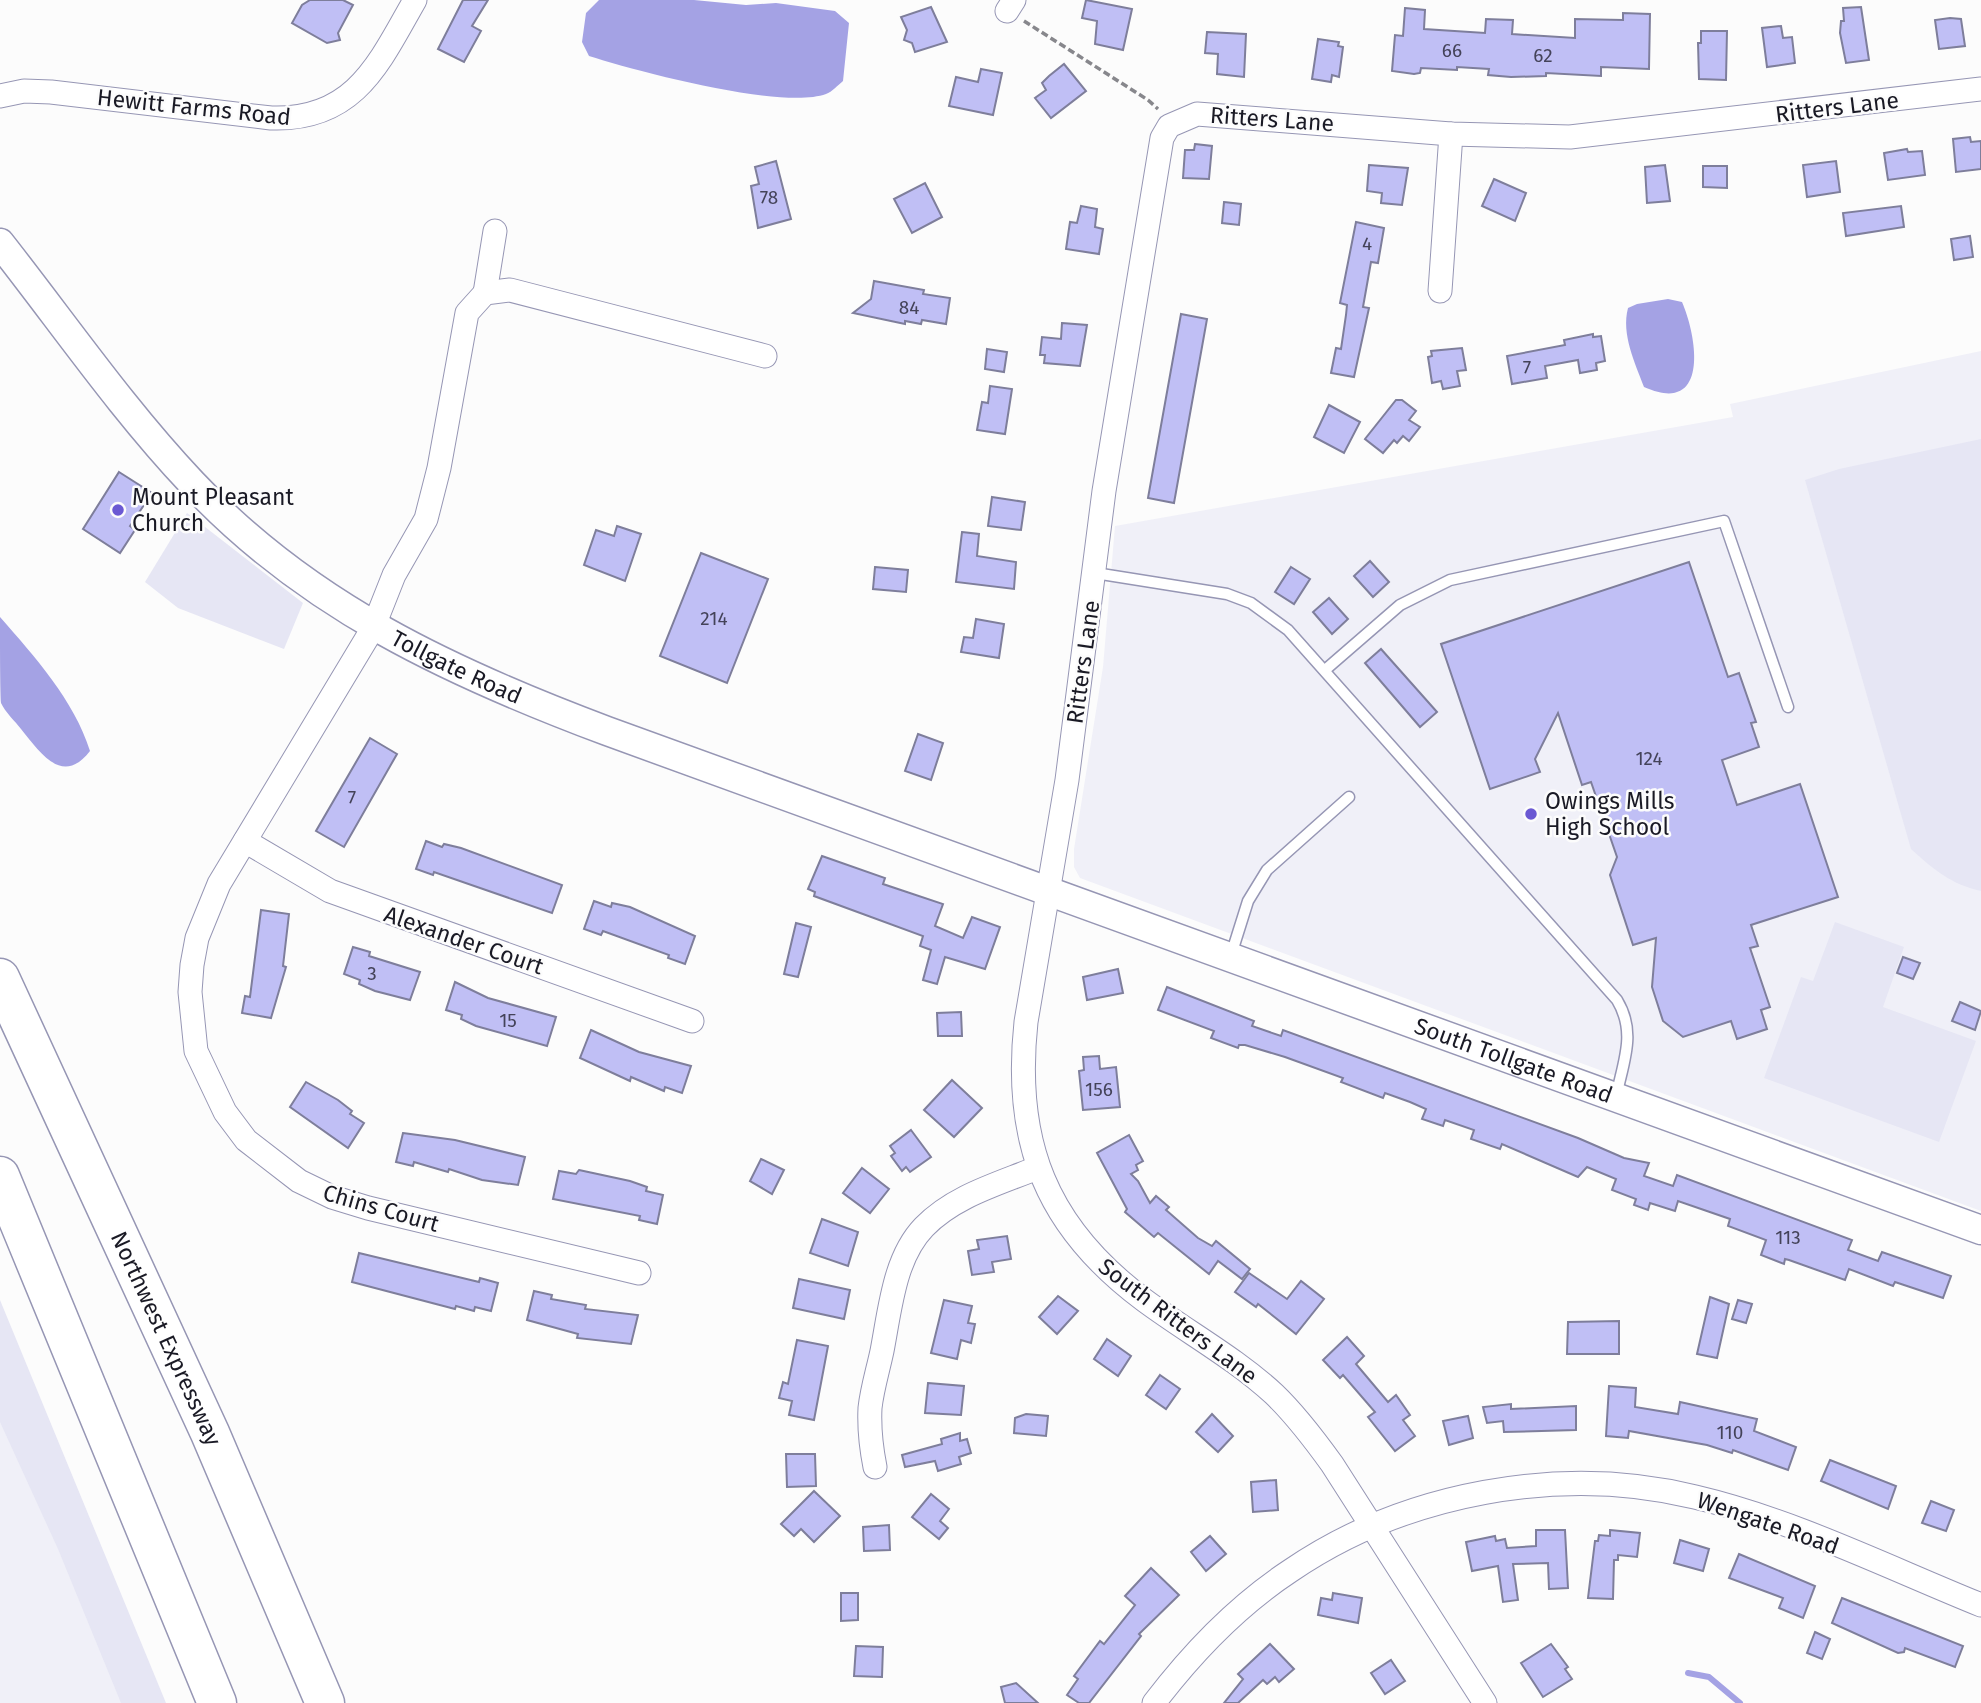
<svg xmlns="http://www.w3.org/2000/svg" width="1981" height="1703" viewBox="0 0 1981 1703" font-family="'Fira Sans',sans-serif">
  <style>
    .built { fill: #f0f0f8 }
    .green { fill: #e6e6f4 }
    .water { fill: #a4a2e4 }
    .lines { fill: none; stroke-linecap: round; stroke-linejoin: round }
    .stream { stroke: #a4a2e4; stroke-width: 6 }
    .building { fill: #c0bff5; stroke: #7e7e9b; stroke-width: 2 }
    .service-casing { stroke: #9696b4; stroke-width: 13 }
    .minor-casing { stroke: #9696b4; stroke-width: 25 }
    .tertiary-casing { stroke: #9696b4; stroke-width: 31 }
    .motorway-casing { stroke: #9696b4; stroke-width: 41 }
    .path { stroke: #87878c; stroke-width: 3.5; stroke-dasharray: 7 3.5; stroke-linecap: butt }
    .service { stroke: #fff; stroke-width: 10 }
    .minor { stroke: #fff; stroke-width: 23 }
    .tertiary { stroke: #fff; stroke-width: 28 }
    .motorway { stroke: #fff; stroke-width: 38 }
    .poi-dot { fill: #6b59d3; stroke: #fcfcfc; stroke-width: 2.5 }
    .labels { text-anchor: middle; dominant-baseline: central; stroke-width: 5; stroke-linejoin: round; paint-order: stroke }
    .number-label { font-size: 19px; fill: #444359 }
    .street-label { font-size: 23px; fill: #1a1a25; stroke: #fcfcfc }
    .poi-label { font-size: 23px; fill: #1a1a25; stroke: #fcfcfc; text-anchor: start }
  </style>
  <rect width="100%" height="100%" fill="#fcfcfc"/>
  <g class="built">
    <polygon points="1981,351 1981,1211 1080,878 1074,867 1074,849 1103,667 1115,526 1733,417 1730,404"/>
    <polygon points="0,1380 133,1703 0,1703"/>
  </g>
  <g class="green">
    <path d="M1981,439V891C1952,885 1933,869 1911,849L1805,480L1839,469Z"/>
    <polygon points="187,513 303,603 284,649 178,608 145,582"/>
    <polygon points="1835,922 1904,947 1883,1007 1976,1041 1939,1142 1764,1078 1801,977 1813,981"/>
    <polygon points="0,1300 166,1703 121,1703 58,1549 0,1422"/>
  </g>
  <g class="water">
    <path d="M599,0H694L746,5L776,3L835,11L849,23L843,81C838,85 832,92 826,94C782,110 636,71 589,56L582,42L586,13Z"/>
    <path d="M1668,299L1682,302C1698,339 1709,416 1644,387C1635,363 1621,334 1628,308L1637,304Z"/>
    <path d="M0,617C35,657 74,700 90,751C62,787 40,752 21,729C15,721 5,712 1,703C0,692 0,633 0,617Z"/>
  </g>
  <g class="lines">
    <polyline class="stream" points="1688,1673 1709,1677 1740,1703"/>
  </g>
  <g class="building">
    <polygon points="310,0 343,0 353,5 338,33 340,40 327,43 292,23 302,5"/>
    <polygon points="463,0 488,0 472,26 481,31 464,62 438,49"/>
    <polygon points="1086,0 1132,9 1123,50 1095,44 1097,21 1082,18"/>
    <polygon points="931,7 947,42 915,52 912,43 904,40 907,30 901,17"/>
    <polygon points="1861,7 1869,60 1846,63 1840,33 1841,21 1844,21 1843,8"/>
    <polygon points="1405,8 1425,10 1424,29 1485,33 1486,19 1513,20 1512,34 1575,38 1575,19 1623,20 1623,13 1650,14 1649,69 1601,67 1601,76 1546,73 1546,76 1511,77 1488,75 1489,69 1457,67 1457,70 1421,68 1420,73 1414,74 1392,71 1395,35 1403,36"/>
    <polygon points="1950,18 1961,19 1965,46 1939,49 1935,20"/>
    <polygon points="1781,26 1783,38 1792,37 1795,63 1767,67 1762,28"/>
    <polygon points="1701,31 1727,31 1726,80 1699,79 1698,43 1701,43"/>
    <polygon points="1207,32 1246,34 1244,77 1217,74 1218,54 1205,53"/>
    <polygon points="1318,39 1339,42 1338,46 1343,47 1339,77 1332,75 1331,82 1312,79"/>
    <polygon points="1064,64 1086,91 1051,118 1035,98 1046,90 1042,83 1049,76"/>
    <polygon points="981,69 1002,73 993,115 949,106 956,77 978,82"/>
    <polygon points="1970,137 1971,142 1981,141 1981,169 1956,172 1953,139"/>
    <polygon points="1195,144 1212,146 1209,179 1183,178 1185,150 1194,150"/>
    <polygon points="1907,149 1908,152 1922,151 1925,175 1888,180 1884,153"/>
    <polygon points="776,161 791,219 758,228 751,186 759,184 755,167"/>
    <polygon points="1836,161 1840,192 1807,197 1803,165"/>
    <polygon points="1369,165 1408,168 1402,205 1381,203 1382,193 1367,191"/>
    <polygon points="1665,165 1670,201 1647,203 1645,167"/>
    <polygon points="1703,166 1727,166 1727,188 1703,187"/>
    <polygon points="1494,179 1526,193 1515,221 1482,206"/>
    <polygon points="925,183 942,217 912,233 894,199"/>
    <polygon points="1224,202 1241,204 1239,225 1222,223"/>
    <polygon points="1081,206 1097,209 1095,227 1103,229 1099,254 1066,249 1070,222 1077,223"/>
    <polygon points="1901,206 1904,227 1846,236 1843,213"/>
    <polygon points="1356,222 1384,228 1378,263 1371,262 1363,307 1369,308 1354,377 1331,373 1336,348 1341,349 1346,315 1347,305 1340,303"/>
    <polygon points="1970,236 1973,257 1954,260 1951,239"/>
    <polygon points="874,281 924,290 923,294 950,298 946,324 922,320 921,324 905,321 905,324 853,313 871,299"/>
    <polygon points="1181,314 1207,319 1174,503 1148,498"/>
    <polygon points="1062,323 1087,325 1080,366 1044,363 1045,355 1040,355 1042,337 1061,339"/>
    <polygon points="1593,334 1593,337 1601,336 1605,361 1596,363 1597,370 1580,373 1578,360 1545,366 1547,378 1512,384 1507,356 1565,345 1564,340"/>
    <polygon points="1462,348 1466,370 1457,371 1460,386 1443,389 1441,381 1432,383 1428,357 1432,356 1431,351"/>
    <polygon points="987,349 1007,352 1004,372 985,369"/>
    <polygon points="990,386 1012,389 1005,434 977,430 982,402 988,403"/>
    <polygon points="1396,400 1402,400 1416,411 1409,420 1420,427 1409,441 1403,436 1397,443 1394,440 1383,453 1365,439"/>
    <polygon points="1329,405 1360,422 1344,453 1314,437"/>
    <polygon points="119,472 152,493 130,526 135,530 120,553 83,529"/>
    <polygon points="992,497 1025,502 1021,530 988,526"/>
    <polygon points="617,526 641,534 625,581 584,565 596,530 614,536"/>
    <polygon points="962,532 979,534 977,556 1016,562 1014,589 956,582"/>
    <polygon points="701,553 768,579 727,683 660,656"/>
    <polygon points="1370,561 1389,582 1373,597 1354,576"/>
    <polygon points="1689,562 1728,677 1739,673 1756,722 1751,723 1759,747 1722,760 1737,805 1800,784 1838,897 1751,925 1758,946 1750,948 1770,1007 1761,1010 1767,1029 1737,1039 1731,1021 1683,1037 1663,1021 1652,987 1656,938 1633,945 1610,875 1617,857 1591,782 1582,785 1558,713 1535,759 1540,772 1490,789 1441,644"/>
    <polygon points="875,567 908,570 906,592 873,589"/>
    <polygon points="1291,567 1310,579 1294,604 1275,592"/>
    <polygon points="1329,598 1348,619 1332,634 1313,612"/>
    <polygon points="976,619 1004,624 999,658 961,652 964,637 973,638"/>
    <polygon points="1381,649 1437,712 1420,727 1365,663"/>
    <polygon points="918,734 943,743 931,780 905,771"/>
    <polygon points="370,738 397,754 344,847 316,831"/>
    <polygon points="426,841 442,847 444,844 461,848 562,885 552,913 434,872 433,875 416,869"/>
    <polygon points="822,856 885,878 883,884 943,904 935,926 963,938 972,917 1000,927 985,969 945,957 937,984 923,980 931,950 920,946 923,936 814,896 815,892 808,889"/>
    <polygon points="594,901 611,907 612,903 630,907 695,936 685,964 668,958 669,955 603,931 601,935 584,929"/>
    <polygon points="261,910 289,914 283,966 286,967 271,1018 242,1013 245,996 250,997"/>
    <polygon points="796,923 811,927 798,977 784,974"/>
    <polygon points="353,947 370,952 369,956 420,972 410,1000 375,991 359,984 360,980 344,974"/>
    <polygon points="1903,957 1920,963 1913,979 1897,973"/>
    <polygon points="1118,969 1123,993 1087,1000 1083,977"/>
    <polygon points="455,982 488,998 556,1017 547,1046 476,1026 461,1019 462,1015 446,1010"/>
    <polygon points="1167,987 1254,1021 1252,1026 1281,1036 1283,1030 1578,1138 1624,1158 1649,1163 1644,1176 1673,1186 1677,1175 1852,1240 1848,1250 1878,1261 1882,1252 1951,1276 1943,1298 1895,1282 1893,1286 1849,1269 1845,1280 1789,1260 1785,1259 1784,1264 1761,1255 1766,1240 1728,1226 1730,1219 1678,1201 1675,1211 1650,1203 1648,1210 1634,1205 1636,1199 1612,1190 1616,1179 1587,1167 1578,1177 1502,1144 1500,1149 1471,1139 1474,1130 1445,1120 1443,1126 1422,1119 1426,1109 1410,1102 1385,1093 1383,1098 1341,1082 1343,1078 1285,1057 1245,1045 1239,1045 1238,1048 1211,1038 1214,1031 1158,1010"/>
    <polygon points="1960,1002 1981,1011 1975,1030 1952,1021"/>
    <polygon points="961,1012 962,1036 938,1036 937,1013"/>
    <polygon points="591,1030 639,1052 691,1066 682,1093 665,1087 664,1091 631,1077 630,1081 580,1058"/>
    <polygon points="1099,1056 1100,1069 1116,1067 1120,1107 1083,1110 1079,1071 1084,1070 1083,1057"/>
    <polygon points="952,1080 982,1108 954,1137 924,1110"/>
    <polygon points="306,1082 338,1100 352,1111 350,1114 364,1123 348,1148 290,1107"/>
    <polygon points="911,1130 931,1157 910,1172 906,1167 902,1171 891,1156 895,1153 890,1146"/>
    <polygon points="403,1133 455,1140 525,1157 518,1185 482,1180 449,1169 448,1172 414,1162 413,1166 396,1162"/>
    <polygon points="1129,1135 1143,1161 1136,1165 1138,1170 1131,1174 1138,1181 1150,1203 1156,1196 1169,1207 1166,1210 1198,1238 1212,1246 1216,1241 1250,1269 1242,1279 1218,1261 1209,1274 1158,1233 1154,1237 1125,1212 1127,1209 1097,1153"/>
    <polygon points="761,1159 784,1170 772,1194 750,1181"/>
    <polygon points="862,1168 889,1189 870,1213 843,1193"/>
    <polygon points="579,1170 630,1181 647,1187 646,1191 663,1195 657,1224 639,1220 640,1216 553,1199 559,1171 576,1174"/>
    <polygon points="822,1219 858,1232 848,1266 810,1253"/>
    <polygon points="1007,1236 1011,1259 992,1262 994,1272 972,1275 968,1251 979,1249 977,1240"/>
    <polygon points="359,1253 479,1282 480,1278 498,1283 491,1311 475,1307 474,1311 456,1306 455,1309 352,1282"/>
    <polygon points="1249,1273 1287,1299 1301,1281 1324,1299 1296,1334 1258,1304 1256,1307 1235,1292"/>
    <polygon points="799,1279 850,1290 844,1319 793,1308"/>
    <polygon points="534,1291 552,1295 551,1299 586,1305 585,1309 638,1315 631,1344 577,1338 578,1334 527,1320"/>
    <polygon points="1058,1296 1078,1311 1057,1334 1039,1317"/>
    <polygon points="1710,1297 1729,1304 1717,1358 1697,1354"/>
    <polygon points="944,1300 972,1306 968,1323 975,1324 971,1343 961,1340 957,1359 931,1353"/>
    <polygon points="1738,1300 1752,1304 1746,1323 1732,1319"/>
    <polygon points="1619,1321 1619,1354 1567,1354 1568,1322"/>
    <polygon points="1347,1337 1364,1356 1356,1364 1388,1402 1396,1395 1410,1415 1403,1420 1415,1436 1395,1451 1368,1417 1375,1412 1343,1375 1340,1378 1323,1360"/>
    <polygon points="1107,1339 1131,1356 1118,1376 1094,1359"/>
    <polygon points="797,1340 828,1346 814,1420 789,1415 792,1401 779,1398 783,1382 788,1384"/>
    <polygon points="1160,1375 1180,1389 1166,1409 1146,1395"/>
    <polygon points="928,1383 964,1386 961,1415 925,1413"/>
    <polygon points="1609,1386 1636,1388 1635,1407 1678,1414 1680,1402 1757,1419 1754,1431 1796,1447 1788,1470 1733,1450 1732,1453 1707,1445 1629,1431 1628,1438 1606,1436"/>
    <polygon points="1511,1404 1511,1409 1576,1406 1576,1430 1504,1432 1503,1421 1487,1423 1483,1407"/>
    <polygon points="1026,1414 1048,1416 1046,1436 1014,1433 1015,1418"/>
    <polygon points="1212,1414 1233,1436 1218,1452 1196,1432"/>
    <polygon points="1468,1416 1473,1438 1449,1445 1443,1421"/>
    <polygon points="960,1433 960,1441 967,1439 971,1453 959,1457 961,1464 938,1471 935,1461 905,1467 902,1455 942,1444 941,1439"/>
    <polygon points="786,1454 815,1454 816,1486 787,1487"/>
    <polygon points="1830,1460 1896,1486 1888,1509 1821,1481"/>
    <polygon points="1276,1480 1278,1510 1253,1512 1251,1482"/>
    <polygon points="814,1491 840,1516 814,1542 801,1529 794,1536 781,1524"/>
    <polygon points="931,1494 949,1509 940,1521 948,1528 939,1539 912,1517"/>
    <polygon points="1931,1501 1954,1510 1946,1531 1922,1523"/>
    <polygon points="889,1525 890,1550 864,1551 863,1527"/>
    <polygon points="1536,1530 1565,1530 1568,1588 1549,1589 1548,1563 1513,1564 1518,1600 1503,1602 1498,1566 1472,1571 1466,1542 1495,1536 1496,1541 1505,1539 1507,1548 1536,1546"/>
    <polygon points="1610,1530 1640,1533 1637,1557 1618,1555 1618,1560 1614,1560 1613,1599 1588,1598 1595,1541 1598,1541 1599,1535 1610,1536"/>
    <polygon points="1210,1536 1226,1554 1206,1571 1191,1552"/>
    <polygon points="1680,1540 1709,1549 1703,1571 1674,1563"/>
    <polygon points="1739,1554 1815,1586 1803,1618 1779,1608 1783,1598 1729,1578"/>
    <polygon points="1151,1568 1179,1595 1139,1634 1141,1636 1089,1703 1079,1703 1067,1695 1078,1679 1074,1676 1100,1641 1104,1644 1135,1605 1125,1596"/>
    <polygon points="841,1593 858,1593 858,1620 841,1621"/>
    <polygon points="1333,1593 1362,1598 1358,1623 1318,1615 1321,1598 1332,1600"/>
    <polygon points="1842,1598 1963,1646 1955,1667 1905,1648 1904,1652 1898,1653 1832,1623"/>
    <polygon points="1815,1632 1830,1639 1822,1659 1807,1653"/>
    <polygon points="1270,1644 1294,1669 1279,1682 1275,1677 1267,1684 1263,1680 1238,1703 1224,1703 1243,1679 1238,1674"/>
    <polygon points="1551,1644 1568,1667 1565,1669 1572,1679 1543,1697 1521,1663"/>
    <polygon points="856,1646 883,1647 882,1677 854,1676"/>
    <polygon points="1391,1660 1405,1681 1385,1694 1371,1673"/>
    <polygon points="1016,1683 1038,1703 1005,1703 1001,1687"/>
  </g>
  <g class="lines">
    <g class="service-casing">
      <g id="service">
        <path d="M1095,573L1227,594L1251,603L1288,630L1617,1000C1637,1033 1623,1062 1616,1097"/>
        <polyline points="1325,670 1400,605 1450,580 1724,521 1788,707"/>
        <polyline points="1231,955 1248,901 1267,870 1349,797"/>
      </g>
    </g>
    <g class="minor-casing">
      <g id="minor">
        <polyline points="1007,11 1014,0"/>
        <path d="M0,96L24,91L51,92L271,118C355,121 379,63 415,0"/>
        <polyline points="1440,291 1451,134"/>
        <polyline points="485,293 495,231"/>
        <polyline points="245,841 330,891 692,1021"/>
        <polyline points="639,1273 368,1208 332,1197 299,1181 246,1140 225,1112 196,1051 190,992 192,965 197,938 219,884 373,628 394,575 426,519 439,468 467,313 485,293 510,290 765,356"/>
        <path d="M875,1467C871,1447 869,1429 870,1408C872,1389 878,1370 882,1351C890,1310 894,1258 924,1227C954,1196 998,1184 1037,1168"/>
        <path d="M1154,1703C1192,1653 1237,1606 1290,1571C1404,1493 1560,1464 1695,1497C1793,1520 1887,1567 1981,1605"/>
        <path d="M1485,1703L1332,1464C1314,1439 1296,1415 1274,1394C1235,1358 1187,1332 1144,1300C1046,1227 1013,1142 1026,1022L1067,780L1104,491L1162,138L1169,126L1197,114L1451,134L1570,137L1981,89"/>
      </g>
    </g>
    <g class="tertiary-casing">
      <g id="tertiary">
        <path id="s1" d="M0,243C63,323 122,409 192,483C307,606 452,673 607,731L1981,1230"/>
      </g>
    </g>
    <g class="motorway-casing">
      <g id="motorway">
        <path id="s2" d="M0,978L210,1433L325,1703"/>
        <polyline points="0,1176 217,1703"/>
      </g>
    </g>
    <polyline class="path" points="1024,21 1148,100 1158,109"/>
    <use href="#service" class="service"/>
    <use href="#minor" class="minor"/>
    <use href="#tertiary" class="tertiary"/>
    <use href="#motorway" class="motorway"/>
  </g>
  <g class="poi-dot">
    <circle cx="118" cy="510" r="7"/>
    <circle cx="1531" cy="814" r="7"/>
  </g>
  <g class="labels">
    <g class="number-label">
      <text x="1452" y="50">66</text>
      <text x="1543" y="55">62</text>
      <text x="769" y="197">78</text>
      <text x="1367" y="243">4</text>
      <text x="909" y="307">84</text>
      <text x="1527" y="367">7</text>
      <text x="714" y="618">214</text>
      <text x="1649" y="758">124</text>
      <text x="352" y="797">7</text>
      <text x="372" y="973">3</text>
      <text x="508" y="1020">15</text>
      <text x="1099" y="1089">156</text>
      <text x="1788" y="1237">113</text>
      <text x="1730" y="1432">110</text>
    </g>
    <g class="street-label">
      <text transform="translate(194 107) rotate(6)">Hewitt Farms Road</text>
      <text transform="translate(1837 107) rotate(-7)">Ritters Lane</text>
      <text transform="translate(1272 119) rotate(4)">Ritters Lane</text>
      <text transform="translate(1083 662) rotate(-82)">Ritters Lane</text>
      <text stroke="none"><textPath href="#s1" startOffset="632">Tollgate Road</textPath></text>
      <text transform="translate(464 940) rotate(19)">Alexander Court</text>
      <text stroke="none"><textPath href="#s1" startOffset="1760">South Tollgate Road</textPath></text>
      <text transform="translate(381 1208) rotate(16)">Chins Court</text>
      <text transform="translate(1178 1321) rotate(37)">South Ritters Lane</text>
      <text stroke="none"><textPath href="#s2" startOffset="397">Northwest Expressway</textPath></text>
      <text transform="translate(1768 1523) rotate(19)">Wengate Road</text>
    </g>
    <g class="poi-label">
      <text x="132" y="497">Mount Pleasant<tspan x="132" dy="26">Church</tspan></text>
      <text x="1545" y="801">Owings Mills<tspan x="1545" dy="26">High School</tspan></text>
    </g>
  </g>
</svg>
